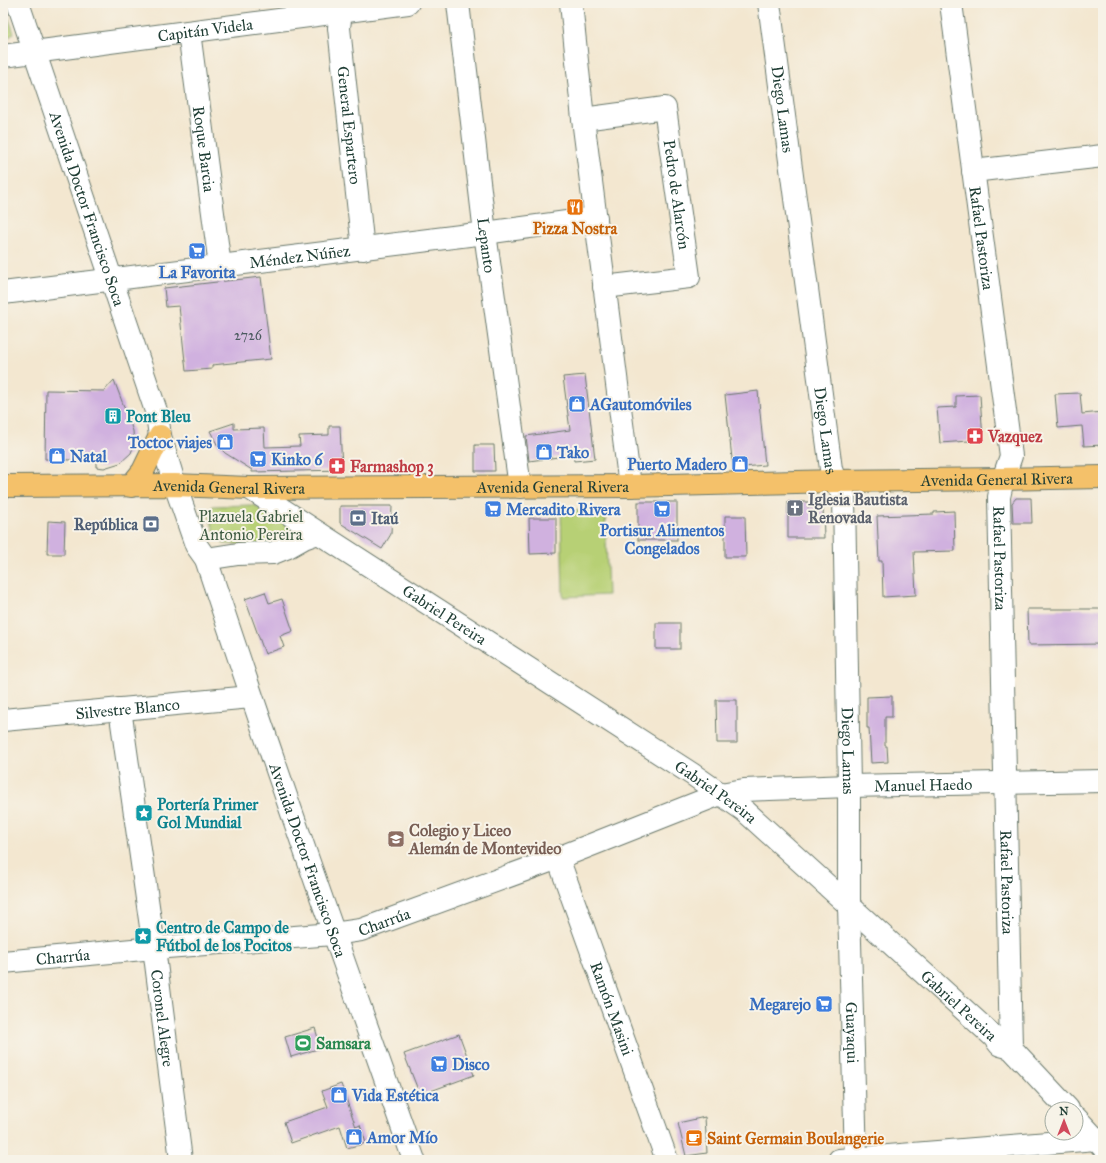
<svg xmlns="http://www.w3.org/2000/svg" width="1106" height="1163" viewBox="0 0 1106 1163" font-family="'IM FELL Great Primer',serif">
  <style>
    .green { fill: #b7d075; stroke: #6b8654 }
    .building { fill: #d0b1df }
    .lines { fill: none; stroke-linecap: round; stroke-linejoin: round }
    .minor-casing { stroke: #69786b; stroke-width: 24 }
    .major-casing { stroke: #69786b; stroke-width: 24 }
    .minor { stroke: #fff; stroke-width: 22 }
    .major { stroke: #f4c16a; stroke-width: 22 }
    .labels { text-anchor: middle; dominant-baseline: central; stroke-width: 4; stroke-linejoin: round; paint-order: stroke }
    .number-label { font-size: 14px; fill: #4b5a5f }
    .street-label { font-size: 16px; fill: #1f3d34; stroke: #f7f3e8 }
    .food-label { font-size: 16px; font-weight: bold; fill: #c56008; stroke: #f7f3e8 }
    .shop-label { font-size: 16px; font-weight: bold; fill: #366cbe; stroke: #f7f3e8; text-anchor: start }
    .culture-label { font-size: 16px; font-weight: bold; fill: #0d838f; stroke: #f7f3e8; text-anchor: start }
    .health-label { font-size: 16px; font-weight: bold; fill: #be3a42; stroke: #f7f3e8; text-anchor: start }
    .worship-label { font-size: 16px; font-weight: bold; fill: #5b616d; stroke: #f7f3e8; text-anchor: start }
    .park-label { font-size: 16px; fill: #3d5a41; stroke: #f7f3e8 }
    .service-label { font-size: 16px; font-weight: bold; fill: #4e5e75; stroke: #f7f3e8; text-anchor: start }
    .education-label { font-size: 16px; font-weight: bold; fill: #785e54; stroke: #f7f3e8; text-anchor: start }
    .leisure-label { font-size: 16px; font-weight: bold; fill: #27864d; stroke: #f7f3e8; text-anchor: start }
  </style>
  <rect width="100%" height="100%" fill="#f7f3e8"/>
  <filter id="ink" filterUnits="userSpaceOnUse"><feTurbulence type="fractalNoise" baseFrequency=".025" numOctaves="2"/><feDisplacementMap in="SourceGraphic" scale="8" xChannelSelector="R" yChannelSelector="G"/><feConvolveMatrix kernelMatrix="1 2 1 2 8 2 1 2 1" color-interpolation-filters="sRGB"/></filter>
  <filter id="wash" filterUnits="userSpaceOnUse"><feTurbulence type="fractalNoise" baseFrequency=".012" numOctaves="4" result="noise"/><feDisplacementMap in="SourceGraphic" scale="16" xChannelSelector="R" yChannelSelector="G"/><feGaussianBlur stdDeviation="0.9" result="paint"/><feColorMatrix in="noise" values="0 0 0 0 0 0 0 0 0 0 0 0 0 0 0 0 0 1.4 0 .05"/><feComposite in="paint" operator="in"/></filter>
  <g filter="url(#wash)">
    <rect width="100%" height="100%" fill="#f3e7d0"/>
    <g class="green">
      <polygon points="3,3 14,33 11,36 3,37"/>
      <polygon points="252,505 256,506 294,530 294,532 273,544 225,544 216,537 208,513 209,510 213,506"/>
      <polygon points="605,510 608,595 563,597 561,511"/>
    </g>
    <g id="blocks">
      <g class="building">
        <polygon points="261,277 271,359 212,365 212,369 186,371 179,306 166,307 164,288"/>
        <polygon points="585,375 595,459 574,461 573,455 529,461 526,436 570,430 563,377"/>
        <polygon points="114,380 133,431 134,445 131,453 120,463 104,468 96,467 96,461 45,459 46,390 104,391"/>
        <polygon points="758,391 765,465 733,468 725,395"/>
        <polygon points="1080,393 1082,414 1103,412 1103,445 1084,446 1082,426 1058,428 1055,394"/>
        <polygon points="980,395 983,440 940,443 937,408 956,407 956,396"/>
        <polygon points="234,423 234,429 264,428 265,447 300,446 299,436 329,435 329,426 340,426 342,470 252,472 252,470 225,453 218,446 210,431"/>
        <polygon points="475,445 494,445 495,471 475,471"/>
        <polygon points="1016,498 1031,498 1032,523 1013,523 1012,503"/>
        <rect x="638" y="502" width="39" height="38"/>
        <polygon points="788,502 808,502 808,507 823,507 824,538 788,538"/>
        <polygon points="340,506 392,506 391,534 382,549 340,523"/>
        <polygon points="954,511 955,551 914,552 916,595 883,597 882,561 879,561 877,516 934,514 934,512"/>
        <polygon points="725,516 745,516 746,557 725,557"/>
        <polygon points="529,518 556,518 556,553 530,554"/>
        <polygon points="48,521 65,522 64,554 47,554"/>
        <polygon points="265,592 269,603 282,599 293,631 280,636 284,647 265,654 245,599"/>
        <polygon points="1027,609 1103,609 1103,644 1028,645"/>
        <rect x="656" y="623" width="24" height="26"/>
        <polygon points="892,696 892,717 885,717 885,746 887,746 888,762 871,763 869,728 867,728 867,697"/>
        <polygon points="716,700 737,700 737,743 717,743"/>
        <polygon points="315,1028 321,1048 291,1057 285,1037"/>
        <polygon points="459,1034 474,1075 420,1095 404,1054"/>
        <polygon points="341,1084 356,1127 360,1125 366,1143 347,1148 340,1126 291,1143 284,1122 328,1107 322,1091"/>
        <polygon points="705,1117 707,1153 686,1156 678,1123"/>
      </g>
    </g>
  </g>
  <g filter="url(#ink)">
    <use href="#blocks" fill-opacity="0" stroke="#69786b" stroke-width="1"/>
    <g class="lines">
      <g class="minor-casing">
        <g id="minor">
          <path id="s1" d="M18,3L157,414L160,436L175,485L196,545L206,559C272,760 343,960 414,1160"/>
          <path id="s2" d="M342,3L339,28L363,249"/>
          <path id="s3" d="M458,3L485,233L520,487"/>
          <polyline points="571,3 583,119 630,486"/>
          <path id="s4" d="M769,3L831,469L835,481L844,496L849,786V906L856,1160"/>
          <path id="s5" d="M951,3L1011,456L1003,479L999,497L1011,1048"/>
          <path id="s6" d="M189,32L220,266"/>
          <path id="s7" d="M3,56L408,3"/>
          <path id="s8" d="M583,119L665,108L689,277L604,287"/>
          <polyline points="973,171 1103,156"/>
          <path id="s9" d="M3,293L485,233L596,218"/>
          <path id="s10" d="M249,488L692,774L745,811L993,1036L1000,1045L1011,1048L1068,1109"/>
          <polyline points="206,559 238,554 273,553 288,547 304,538 318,533"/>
          <path id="s11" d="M120,709L154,948L181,1160"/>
          <path id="s12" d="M3,720L251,697"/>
          <path id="s13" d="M558,858L667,1160"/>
          <path id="s14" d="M3,962L154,948L333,934L361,930L558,858L720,794L744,790L849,786L1103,781"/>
          <polyline points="1076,1118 1103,1147"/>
          <polyline points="839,1160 1096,1139"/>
        </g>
      </g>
      <g class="major-casing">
        <g id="major">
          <path id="s15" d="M3,486L175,485L249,488L630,486L835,481L1003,479L1103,477"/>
          <polyline points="131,486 143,471 160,436"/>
        </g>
      </g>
      <use href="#minor" class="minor"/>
      <use href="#major" class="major"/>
    </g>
  </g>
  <defs>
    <g id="restaurant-square" transform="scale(0.9)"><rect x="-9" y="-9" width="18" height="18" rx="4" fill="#e8710a" stroke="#f7f3e8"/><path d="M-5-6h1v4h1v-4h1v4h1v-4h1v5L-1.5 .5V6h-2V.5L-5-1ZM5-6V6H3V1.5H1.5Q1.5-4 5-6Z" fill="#fff"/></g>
    <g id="supermarket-square" transform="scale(0.9)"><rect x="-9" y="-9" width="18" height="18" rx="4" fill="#3f7fe0" stroke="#f7f3e8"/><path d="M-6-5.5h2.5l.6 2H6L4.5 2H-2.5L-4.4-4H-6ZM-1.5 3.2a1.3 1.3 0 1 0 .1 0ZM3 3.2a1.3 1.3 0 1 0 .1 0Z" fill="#fff"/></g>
    <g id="shop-square" transform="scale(0.9)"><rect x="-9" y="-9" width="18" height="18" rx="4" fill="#3f7fe0" stroke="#f7f3e8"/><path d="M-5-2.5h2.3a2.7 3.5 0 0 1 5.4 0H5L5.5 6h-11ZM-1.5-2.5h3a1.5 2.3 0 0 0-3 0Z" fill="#fff"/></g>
    <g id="building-square" transform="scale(0.9)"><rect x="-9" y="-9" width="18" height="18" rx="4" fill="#0f9aa8" stroke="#f7f3e8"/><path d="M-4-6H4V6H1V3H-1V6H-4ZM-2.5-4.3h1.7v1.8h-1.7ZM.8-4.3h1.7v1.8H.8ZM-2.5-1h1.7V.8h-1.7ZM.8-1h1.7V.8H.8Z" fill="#fff"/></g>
    <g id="pharmacy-square" transform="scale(0.9)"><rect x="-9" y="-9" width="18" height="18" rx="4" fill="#e0444e" stroke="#f7f3e8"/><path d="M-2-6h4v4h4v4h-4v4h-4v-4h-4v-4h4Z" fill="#fff"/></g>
    <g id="church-square" transform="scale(0.9)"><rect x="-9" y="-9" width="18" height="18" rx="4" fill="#6b7280" stroke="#f7f3e8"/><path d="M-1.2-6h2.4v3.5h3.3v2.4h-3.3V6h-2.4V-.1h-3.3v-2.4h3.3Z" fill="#fff"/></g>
    <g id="bank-square" transform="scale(0.9)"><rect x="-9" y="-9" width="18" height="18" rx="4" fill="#5c6f8a" stroke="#f7f3e8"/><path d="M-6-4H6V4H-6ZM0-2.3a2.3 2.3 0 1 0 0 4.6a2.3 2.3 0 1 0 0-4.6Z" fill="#fff"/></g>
    <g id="sight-square" transform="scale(0.9)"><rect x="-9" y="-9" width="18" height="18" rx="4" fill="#0f9aa8" stroke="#f7f3e8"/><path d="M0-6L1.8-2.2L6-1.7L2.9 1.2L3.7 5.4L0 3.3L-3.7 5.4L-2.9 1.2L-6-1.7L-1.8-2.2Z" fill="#fff"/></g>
    <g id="school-square" transform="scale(0.9)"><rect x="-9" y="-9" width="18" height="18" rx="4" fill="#8d6e63" stroke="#f7f3e8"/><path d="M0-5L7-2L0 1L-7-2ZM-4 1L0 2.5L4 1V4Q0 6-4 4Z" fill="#fff"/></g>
    <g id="stadium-square" transform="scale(0.9)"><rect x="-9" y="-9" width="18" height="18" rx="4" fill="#2e9e5b" stroke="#f7f3e8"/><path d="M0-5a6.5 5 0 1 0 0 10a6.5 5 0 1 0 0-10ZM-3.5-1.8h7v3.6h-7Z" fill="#fff"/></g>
    <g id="cafe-square" transform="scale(0.9)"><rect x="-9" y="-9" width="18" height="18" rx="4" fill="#e8710a" stroke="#f7f3e8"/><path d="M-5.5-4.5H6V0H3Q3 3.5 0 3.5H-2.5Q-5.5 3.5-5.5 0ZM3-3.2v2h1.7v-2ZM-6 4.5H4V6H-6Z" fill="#fff"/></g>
  </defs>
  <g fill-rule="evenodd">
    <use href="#restaurant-square" x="575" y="207"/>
    <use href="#supermarket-square" x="197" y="251"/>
    <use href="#shop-square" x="577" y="404"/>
    <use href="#building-square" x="113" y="416"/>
    <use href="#pharmacy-square" x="975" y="436"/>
    <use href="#shop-square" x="225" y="442"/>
    <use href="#shop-square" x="544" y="452"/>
    <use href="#shop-square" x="57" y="456"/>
    <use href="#supermarket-square" x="258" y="459"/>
    <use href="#shop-square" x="740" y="464"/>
    <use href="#pharmacy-square" x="337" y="466"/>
    <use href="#church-square" x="795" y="508"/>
    <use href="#supermarket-square" x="493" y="509"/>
    <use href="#supermarket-square" x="662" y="509"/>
    <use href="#bank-square" x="358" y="518"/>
    <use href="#bank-square" x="151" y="524"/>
    <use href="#sight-square" x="144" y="813"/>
    <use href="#school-square" x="396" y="839"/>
    <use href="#sight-square" x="143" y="936"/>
    <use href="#supermarket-square" x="824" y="1004"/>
    <use href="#stadium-square" x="303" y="1043"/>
    <use href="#supermarket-square" x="439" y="1064"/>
    <use href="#shop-square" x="339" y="1095"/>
    <use href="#shop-square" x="354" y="1137"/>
    <use href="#cafe-square" x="694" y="1138"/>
  </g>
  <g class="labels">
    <g class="number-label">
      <text x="248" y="335">2726</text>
    </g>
    <g class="street-label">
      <text stroke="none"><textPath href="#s7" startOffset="204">Capitán Videla</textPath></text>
      <text stroke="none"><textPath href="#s4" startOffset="107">Diego Lamas</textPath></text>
      <text stroke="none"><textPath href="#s2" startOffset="123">General Espartero</textPath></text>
      <text stroke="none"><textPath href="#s6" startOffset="118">Roque Barcia</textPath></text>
      <text stroke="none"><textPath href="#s8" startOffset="170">Pedro de Alarcón</textPath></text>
      <text stroke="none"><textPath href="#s1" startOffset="217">Avenida Doctor Francisco Soca</textPath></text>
      <text stroke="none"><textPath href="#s5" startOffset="237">Rafael Pastoriza</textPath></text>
      <text stroke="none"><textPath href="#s3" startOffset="244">Lepanto</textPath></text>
      <text stroke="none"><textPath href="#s9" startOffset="299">Méndez Núñez</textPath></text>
      <text stroke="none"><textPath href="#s4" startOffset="431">Diego Lamas</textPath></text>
      <text stroke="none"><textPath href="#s15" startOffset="994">Avenida General Rivera</textPath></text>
      <text stroke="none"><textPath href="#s15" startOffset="550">Avenida General Rivera</textPath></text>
      <text stroke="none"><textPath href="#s15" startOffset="226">Avenida General Rivera</textPath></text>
      <text stroke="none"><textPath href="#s5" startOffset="561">Rafael Pastoriza</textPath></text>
      <text stroke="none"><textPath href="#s10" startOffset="233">Gabriel Pereira</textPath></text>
      <text stroke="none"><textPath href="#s12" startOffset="125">Silvestre Blanco</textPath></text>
      <text stroke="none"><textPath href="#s4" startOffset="755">Diego Lamas</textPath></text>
      <text stroke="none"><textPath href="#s14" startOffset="947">Manuel Haedo</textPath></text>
      <text stroke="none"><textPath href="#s10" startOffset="557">Gabriel Pereira</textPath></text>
      <text stroke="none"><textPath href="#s1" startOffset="906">Avenida Doctor Francisco Soca</textPath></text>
      <text stroke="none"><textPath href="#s5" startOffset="885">Rafael Pastoriza</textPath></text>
      <text stroke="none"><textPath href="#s14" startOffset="384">Charrúa</textPath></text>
      <text stroke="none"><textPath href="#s14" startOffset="60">Charrúa</textPath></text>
      <text stroke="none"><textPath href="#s10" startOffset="881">Gabriel Pereira</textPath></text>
      <text stroke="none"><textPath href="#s13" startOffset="160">Ramón Masini</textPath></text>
      <text stroke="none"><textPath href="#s11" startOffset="312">Coronel Alegre</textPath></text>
      <text stroke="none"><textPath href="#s4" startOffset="1037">Guayaqui</textPath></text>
    </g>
    <g class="food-label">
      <text x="575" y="228">Pizza Nostra</text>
      <text x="707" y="1138" text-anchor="start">Saint Germain Boulangerie</text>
    </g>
    <g class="shop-label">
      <text x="197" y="272" text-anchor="middle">La Favorita</text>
      <text x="590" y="404">AGautomóviles</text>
      <text x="212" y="442" text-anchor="end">Toctoc viajes</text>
      <text x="557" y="452">Tako</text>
      <text x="70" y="456">Natal</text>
      <text x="271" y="459">Kinko 6</text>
      <text x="727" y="464" text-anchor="end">Puerto Madero</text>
      <text x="506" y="509">Mercadito Rivera</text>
      <text x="662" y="530" text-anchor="middle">Portisur Alimentos<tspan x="662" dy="18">Congelados</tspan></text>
      <text x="811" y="1004" text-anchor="end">Megarejo</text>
      <text x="452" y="1064">Disco</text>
      <text x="352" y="1095">Vida Estética</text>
      <text x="367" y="1137">Amor Mío</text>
    </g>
    <g class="culture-label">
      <text x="126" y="416">Pont Bleu</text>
      <text x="157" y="804">Portería Primer<tspan x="157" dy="18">Gol Mundial</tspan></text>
      <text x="156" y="927">Centro de Campo de<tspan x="156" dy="18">Fútbol de los Pocitos</tspan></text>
    </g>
    <g class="health-label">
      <text x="988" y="436">Vazquez</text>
      <text x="350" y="466">Farmashop 3</text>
    </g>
    <g class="worship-label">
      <text x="808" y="499">Iglesia Bautista<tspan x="808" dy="18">Renovada</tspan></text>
    </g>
    <g class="park-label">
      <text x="251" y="516">Plazuela Gabriel<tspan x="251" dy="18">Antonio Pereira</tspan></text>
    </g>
    <g class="service-label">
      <text x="371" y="518">Itaú</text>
      <text x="138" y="524" text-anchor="end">República</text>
    </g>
    <g class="education-label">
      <text x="409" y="830">Colegio y Liceo<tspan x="409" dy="18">Alemán de Montevideo</tspan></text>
    </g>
    <g class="leisure-label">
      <text x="316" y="1043">Samsara</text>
    </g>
  </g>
  <rect width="1106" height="1163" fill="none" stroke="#f7f3e8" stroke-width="16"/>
  <g transform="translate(1064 1121)"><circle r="19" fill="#f7f3e8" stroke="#a1aaa0"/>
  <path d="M0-3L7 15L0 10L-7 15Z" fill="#d1495b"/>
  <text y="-6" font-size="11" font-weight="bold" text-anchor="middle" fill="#1f3d34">N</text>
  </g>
</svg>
